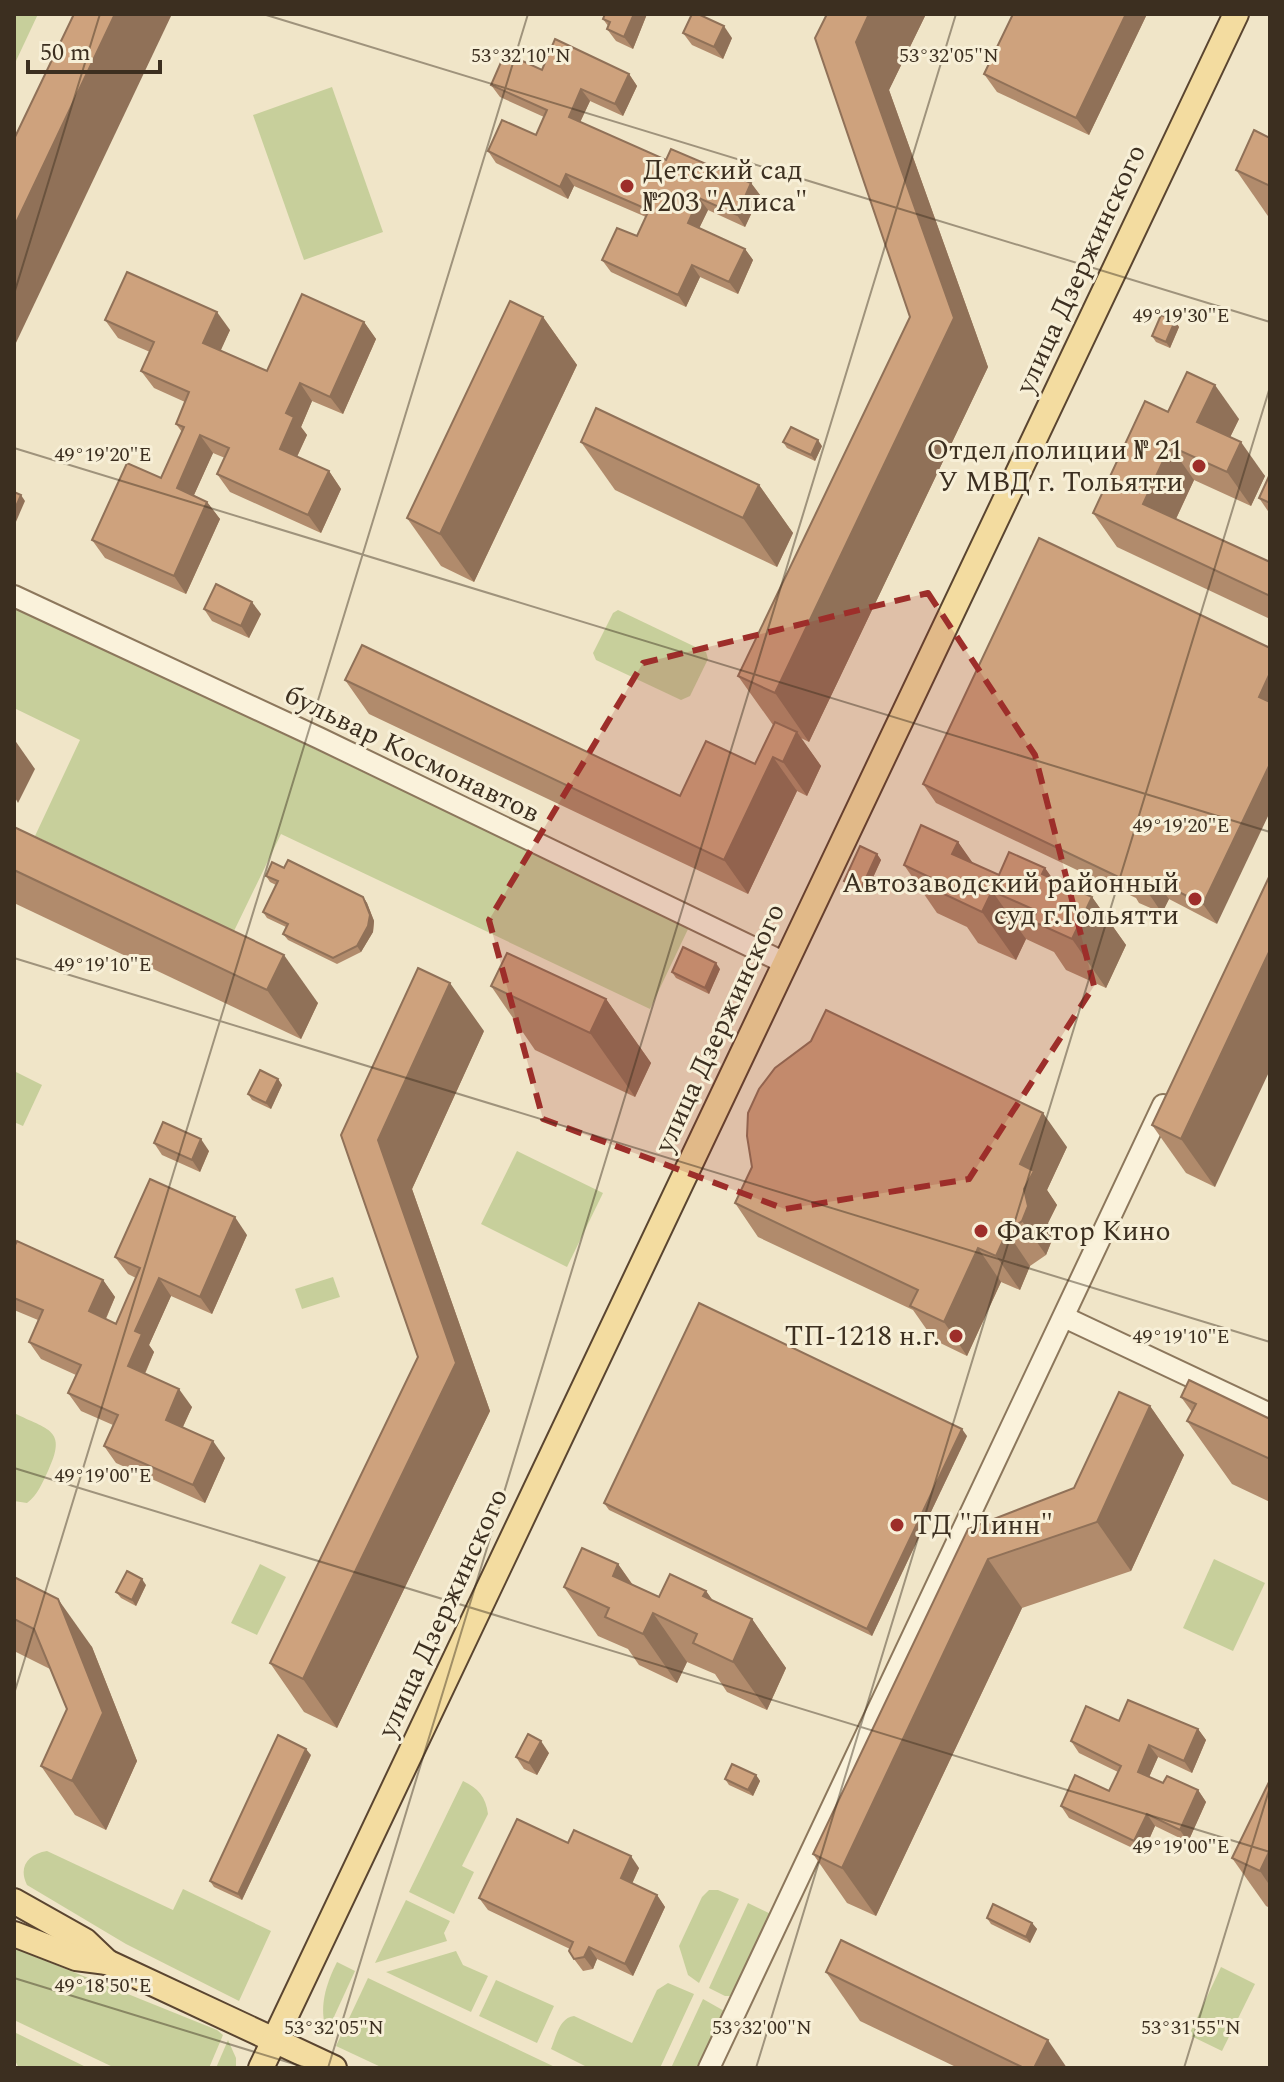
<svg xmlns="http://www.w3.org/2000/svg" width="1284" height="2082" viewBox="0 0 1284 2082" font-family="Spectral,serif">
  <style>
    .green { fill: #c7cf9b }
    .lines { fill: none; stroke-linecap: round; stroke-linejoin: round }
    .minor-casing { stroke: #8c775c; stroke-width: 24 }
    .major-casing { stroke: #5a4530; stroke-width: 28 }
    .minor { stroke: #faf2db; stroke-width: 20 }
    .major { stroke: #f3dca0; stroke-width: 24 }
    .wall { fill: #b18b6c }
    .shaded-wall { fill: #907158 }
    .building { fill: #cea27d; stroke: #907158; stroke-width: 2 }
    .marked { fill: #9d2e2a; fill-opacity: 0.2; stroke: #9d2e2a; stroke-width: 6; stroke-dasharray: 16 10; stroke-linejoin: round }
    .ticks { fill: none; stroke: #3c2f20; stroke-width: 2; stroke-opacity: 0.45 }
    .poi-dot { fill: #9d2e2a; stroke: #f7efd7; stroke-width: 3 }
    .labels { text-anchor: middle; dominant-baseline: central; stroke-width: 6; stroke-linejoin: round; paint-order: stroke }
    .poi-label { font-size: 28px; fill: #3c2f20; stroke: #f7efd7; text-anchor: start }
    .street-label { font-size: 28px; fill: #3c2f20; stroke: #f7efd7 }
    .ticks-label { font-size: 20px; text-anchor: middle; fill: #3c2f20; stroke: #f7efd7; stroke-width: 6; stroke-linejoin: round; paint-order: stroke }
  </style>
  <rect width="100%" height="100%" fill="#f0e5c8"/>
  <g class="green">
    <polygon points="14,14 38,14 16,61 14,60"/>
    <polygon points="332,87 383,232 304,260 253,115"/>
    <polygon points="14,606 689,927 650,1009 281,834 234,931 35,836 80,740 14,708"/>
    <polygon points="618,610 706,652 708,659 690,696 681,700 596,660 593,653 613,613"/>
    <polygon points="14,1071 42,1085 23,1126 14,1122"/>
    <polygon points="517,1151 603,1193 567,1267 481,1224"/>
    <polygon points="333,1277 340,1297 302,1309 295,1289"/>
    <path d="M14,1413C48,1430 68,1429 48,1471C42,1483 38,1495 27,1503L14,1501Z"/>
    <polygon points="1214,1559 1265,1583 1233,1651 1183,1628"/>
    <polygon points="260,1564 286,1577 257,1635 231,1623"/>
    <path d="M463,1781C478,1788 486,1797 488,1814L462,1866L474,1872L454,1914L409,1892Z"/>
    <path d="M47,1851L173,1910L183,1889L271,1931L239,2001L126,1944L27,1885C18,1867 28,1854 47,1851Z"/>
    <polygon points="709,1890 718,1890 739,1899 699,1983 688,1975 679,1946 702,1897"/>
    <polygon points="406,1900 450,1921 444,1933 447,1941 375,1963"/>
    <polygon points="748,1903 773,1915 734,1996 725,1996 709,1988"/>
    <polygon points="14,1948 217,2030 223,2035 209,2068 115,2068 14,2020"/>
    <polygon points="456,1951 463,1965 488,1976 471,2012 386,1972"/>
    <path d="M337,1962L355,1971L327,2032C318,2008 326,1984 337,1962Z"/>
    <polygon points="1221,1967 1255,1984 1222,2051 1189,2035"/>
    <polygon points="368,1978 557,2068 383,2068 336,2046"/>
    <polygon points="496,1980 554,2006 537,2043 479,2016"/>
    <path d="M668,1983L694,1994L660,2068H589L551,2049C556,2037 559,2018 574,2016L632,2043L657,1990Z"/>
    <polygon points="703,1999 726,2012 704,2068 671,2068"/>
    <polygon points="14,2032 88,2068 19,2068 14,2059"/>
    <polygon points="228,2040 236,2058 236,2068 216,2068"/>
  </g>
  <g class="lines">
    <g class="minor-casing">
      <g id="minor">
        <polyline points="14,596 319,738 785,963"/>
        <polyline points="1064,1317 1270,1414"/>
        <polyline points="709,2068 1163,1105"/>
      </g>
    </g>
    <g class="major-casing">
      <g id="major">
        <polyline points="14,1901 85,1941 107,1962"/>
        <polyline points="14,1934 76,1958 107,1962 334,2068"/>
        <polyline points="261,2068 1236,14"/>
      </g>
    </g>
    <use href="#minor" class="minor"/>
    <use href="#major" class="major"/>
  </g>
  <g class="wall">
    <polygon points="605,14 647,14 633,49 616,41 607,29 608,26 603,19"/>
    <polygon points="827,14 926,14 889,90 988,367 809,742 801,738 821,766 807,796 797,791 748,894 369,714 345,680 680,796 755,764 773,725 738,676 910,317"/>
    <polygon points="1013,14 1147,14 1089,135 997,92 984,74"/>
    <polygon points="683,33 732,38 723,59 692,45"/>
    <polygon points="542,70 629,74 637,86 623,116 590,101 580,122 666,160 751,183 760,195 745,227 708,210 699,228 745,249 753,260 738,294 700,277 686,307 611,272 602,260 637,236 646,217 574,186 568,199 496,163 488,151 536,135 544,117 500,97 491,85"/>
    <polygon points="1270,138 1270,219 1236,170"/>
    <polygon points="543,317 577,365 474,582 441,566 407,518"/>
    <polygon points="105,320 230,330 220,351 267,371 364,322 376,339 343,414 312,401 301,427 307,435 297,457 329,471 341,489 321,533 230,492 217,474 225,458 213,453 194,495 207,502 220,519 186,594 105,558 92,540 161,478 182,432 176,424 185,402 154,388 141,371 150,352 118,338"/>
    <polygon points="1175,321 1179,327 1170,348 1156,342 1152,336"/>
    <polygon points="1168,412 1239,419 1230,437 1265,476 1251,506 1194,480 1176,519 1270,562 1270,619 1117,547 1093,513"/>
    <polygon points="581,442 759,485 793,533 777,567 615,490"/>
    <polygon points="783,442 822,446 815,461 787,448"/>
    <polygon points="1270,474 1270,514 1259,498"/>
    <polygon points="1039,538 1217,924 1169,899 1162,913 1139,903 1136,898 936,803 923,784"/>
    <polygon points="204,609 261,614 249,638 212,621"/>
    <polygon points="14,827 318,1003 301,1039 14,903"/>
    <polygon points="958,842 972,863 999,875 1045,868 1052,878 1092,897 1126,945 1106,988 1066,970 1054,952 1026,939 1016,960 978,943 967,927 937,913 904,865"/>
    <polygon points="877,854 881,860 865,895 848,887 844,881"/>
    <polygon points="284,868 363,897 367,903 374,921 373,932 361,952 337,964 288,940 283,934 286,927 267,918 263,912 276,885 270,882 266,876"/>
    <polygon points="1270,875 1215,1187 1186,1173 1152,1125"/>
    <polygon points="720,969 709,994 676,978 672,972"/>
    <polygon points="491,986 606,999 651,1063 635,1097 535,1050"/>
    <polygon points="484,1031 412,1189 490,1411 337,1728 304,1712 270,1663 418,1357 341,1135"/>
    <polygon points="278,1079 282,1085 271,1109 252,1100 248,1094"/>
    <polygon points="154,1143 209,1151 200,1172 162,1155"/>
    <polygon points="1067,1147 1047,1190 1057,1205 1048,1223 1052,1240 1046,1255 1030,1266 1020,1290 1001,1282 967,1356 934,1340 913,1310 758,1237 735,1203 752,1167"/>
    <polygon points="247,1235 212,1314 171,1296 149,1345 154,1352 145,1374 192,1407 183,1427 225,1458 205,1503 116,1463 104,1446 113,1425 81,1411 68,1393 76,1375 41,1359 29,1342 38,1320 14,1310 14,1247 103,1280 115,1297 106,1319 116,1324 136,1278 128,1274 115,1257"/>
    <polygon points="1181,1397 1270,1419 1270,1502 1232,1484 1187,1421 1192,1412"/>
    <polygon points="1150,1406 1184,1455 1131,1571 1022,1608 876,1916 847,1903 813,1854 968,1529 1074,1488"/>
    <polygon points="967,1436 872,1636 609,1510 604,1503"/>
    <polygon points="618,1564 633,1585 659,1597 706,1591 713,1601 752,1619 786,1668 767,1710 727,1692 715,1674 687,1662 677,1683 639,1665 628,1649 598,1636 564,1587"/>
    <polygon points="14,1577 92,1647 137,1761 106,1830 75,1815 41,1766 67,1709 50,1669 14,1651"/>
    <polygon points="146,1585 136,1606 121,1598 116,1592"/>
    <polygon points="1119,1721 1198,1729 1206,1740 1192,1773 1158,1757 1149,1777 1163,1783 1198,1790 1206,1802 1188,1842 1155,1826 1143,1853 1069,1818 1061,1806 1109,1791 1118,1772 1079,1753 1071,1741"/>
    <polygon points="549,1753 537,1775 524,1769 516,1757"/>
    <polygon points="311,1755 242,1900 214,1887 210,1881"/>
    <polygon points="756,1775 760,1781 753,1796 729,1785 725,1779"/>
    <polygon points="1270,1780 1270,1908 1266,1906 1232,1858"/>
    <polygon points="568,1843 639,1868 632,1884 657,1895 665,1907 633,1976 597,1959 593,1969 583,1971 574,1959 570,1949 488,1910 479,1898"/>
    <polygon points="987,1918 1032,1923 1037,1929 1030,1943 991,1924"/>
    <polygon points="826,1972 1067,2068 958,2068 860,2021"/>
  </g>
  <g class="shaded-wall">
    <polygon points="115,14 172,14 14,347 14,227"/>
    <polygon points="634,14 647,14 633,49 624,37"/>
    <polygon points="869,14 926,14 889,90 988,367 809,742 775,693 954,318 856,42"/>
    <polygon points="1126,14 1147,14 1089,135 1076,118"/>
    <polygon points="724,26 732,38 723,59 714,47"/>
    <polygon points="629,74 637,86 623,116 615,104"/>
    <polygon points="581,89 590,101 577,129 569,117"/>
    <polygon points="566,174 574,186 568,199 560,187"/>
    <polygon points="751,183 760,195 745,227 737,215"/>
    <polygon points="699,198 708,210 696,235 688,223"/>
    <polygon points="745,249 753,260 738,294 729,282"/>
    <polygon points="692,265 700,277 686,307 678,295"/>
    <polygon points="217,312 230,330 216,361 203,343"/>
    <polygon points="543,317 577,365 474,582 440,534"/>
    <polygon points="1175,321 1179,327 1170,348 1166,342"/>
    <polygon points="364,322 376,339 343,414 330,397"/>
    <polygon points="300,383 312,401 301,427 307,435 292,467 280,449 286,413"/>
    <polygon points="1215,385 1239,419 1221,456 1197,422"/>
    <polygon points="200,435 213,453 189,506 177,488"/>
    <polygon points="818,440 822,446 815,461 811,455"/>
    <polygon points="1241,442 1265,476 1251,506 1227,472"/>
    <polygon points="1170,446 1194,480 1167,538 1143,504"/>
    <polygon points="329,471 341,489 321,533 308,515"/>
    <polygon points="759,485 793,533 777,567 743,518"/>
    <polygon points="21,495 25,501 15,524 14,511"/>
    <polygon points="207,502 220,519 186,594 174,576"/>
    <polygon points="252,602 261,614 249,638 241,626"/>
    <polygon points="1270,673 1270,713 1259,697"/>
    <polygon points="797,732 821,766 807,796 783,762"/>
    <polygon points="14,739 35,769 18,803 14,796"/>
    <polygon points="773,757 797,791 748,894 724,860"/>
    <polygon points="1270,764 1270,812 1217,924 1203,904"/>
    <polygon points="958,842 992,890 952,854"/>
    <polygon points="877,854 881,860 865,895 861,889"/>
    <polygon points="1045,868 1079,917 1042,874"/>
    <polygon points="1155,880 1169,899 1162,913 1149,894"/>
    <polygon points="992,891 1026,939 1016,960 982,912"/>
    <polygon points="363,897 367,903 374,921 373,932 361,952 357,946"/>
    <polygon points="1092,897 1126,945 1106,988 1072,939"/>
    <polygon points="1270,950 1270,1070 1215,1187 1181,1139"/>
    <polygon points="284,955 318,1003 301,1039 267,990"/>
    <polygon points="716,963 720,969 709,994 705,988"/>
    <polygon points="450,983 484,1031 412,1189 490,1411 337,1728 303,1679 456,1363 378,1140"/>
    <polygon points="606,999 651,1063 635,1097 590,1033"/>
    <polygon points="278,1079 282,1085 271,1109 266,1103"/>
    <polygon points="1043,1113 1067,1147 1047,1190 1057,1205 1048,1223 1052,1240 1046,1255 1022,1221 1020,1164"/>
    <polygon points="201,1139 209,1151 200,1172 192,1160"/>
    <polygon points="235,1217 247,1235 212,1314 200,1297"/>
    <polygon points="1007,1232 1030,1266 1020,1290 996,1256"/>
    <polygon points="978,1248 1001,1282 967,1356 944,1322"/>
    <polygon points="159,1278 171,1296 149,1345 154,1352 140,1384 128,1366 135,1331"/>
    <polygon points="103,1280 115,1297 101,1329 89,1311"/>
    <polygon points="179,1389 192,1407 178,1437 166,1420"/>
    <polygon points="1150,1406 1184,1455 1131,1571 1097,1522"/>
    <polygon points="962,1429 967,1436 872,1636 867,1629"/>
    <polygon points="213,1441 225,1458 205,1503 193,1485"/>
    <polygon points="988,1559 1022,1608 876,1916 842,1868"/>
    <polygon points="618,1564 652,1613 613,1576"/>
    <polygon points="142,1579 146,1585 136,1606 132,1600"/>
    <polygon points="706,1591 740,1639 703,1596"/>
    <polygon points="58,1599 92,1647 137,1761 106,1830 72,1781"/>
    <polygon points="653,1613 687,1662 677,1683 643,1634"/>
    <polygon points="752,1619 786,1668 767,1710 733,1662"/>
    <polygon points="1198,1729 1206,1740 1192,1773 1184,1761"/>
    <polygon points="541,1741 549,1753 537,1775 529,1763"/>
    <polygon points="1149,1745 1158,1757 1146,1784 1138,1772"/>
    <polygon points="306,1749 311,1755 242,1900 238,1894"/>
    <polygon points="756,1775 760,1781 753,1796 748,1790"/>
    <polygon points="1198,1790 1206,1802 1188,1842 1180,1830"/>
    <polygon points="1147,1814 1155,1826 1143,1853 1134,1841"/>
    <polygon points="1270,1850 1270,1886 1260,1871"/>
    <polygon points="631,1856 639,1868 629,1890 621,1878"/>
    <polygon points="657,1895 665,1907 633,1976 625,1964"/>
    <polygon points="1032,1923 1037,1929 1030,1943 1026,1937"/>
    <polygon points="589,1947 597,1959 593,1969 584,1957"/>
    <polygon points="1048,2040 1067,2068 1034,2068"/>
  </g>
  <g class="building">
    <polygon points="74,14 115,14 14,227 14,139"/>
    <polygon points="605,14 634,14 624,37 607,29 610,22 603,19"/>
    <polygon points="692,14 698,14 724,26 714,47 683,33"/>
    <polygon points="827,14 869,14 856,42 954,318 775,693 738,676 910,317 815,38"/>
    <polygon points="1013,14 1126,14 1076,118 984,74"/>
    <polygon points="555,39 629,74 615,104 581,89 569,117 666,160 671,149 751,183 737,215 699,198 688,223 745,249 729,282 692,265 678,295 602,260 617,228 637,236 649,210 566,174 560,187 488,151 502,120 536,135 547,110 491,85 505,53 542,70"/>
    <polygon points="1254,130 1270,138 1270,186 1236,170"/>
    <polygon points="127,272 217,312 203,343 267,371 302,294 364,322 330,397 300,383 286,413 294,417 280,449 329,471 308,515 217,474 229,448 200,435 177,488 207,502 174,576 92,540 127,463 161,478 184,427 176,424 189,392 141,371 154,342 105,320"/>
    <polygon points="510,301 543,317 440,534 407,518"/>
    <polygon points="1161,315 1175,321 1166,342 1152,336"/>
    <polygon points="1187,372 1215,385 1197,422 1241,442 1227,472 1170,446 1143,504 1270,562 1270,596 1093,513 1145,401 1168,412"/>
    <polygon points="596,408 759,485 743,518 581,442"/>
    <polygon points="791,427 818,440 811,455 783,442"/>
    <polygon points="1270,474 1270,503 1259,498"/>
    <polygon points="14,492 21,495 14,511"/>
    <polygon points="1039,538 1270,648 1270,673 1259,697 1270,702 1270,764 1203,904 1155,880 1149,894 1126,883 1127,881 923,784"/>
    <polygon points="216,584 252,602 241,626 204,609"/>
    <polygon points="362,645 680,796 706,741 755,764 775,722 797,732 783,762 773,757 724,860 345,680"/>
    <polygon points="921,825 958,842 952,854 999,875 1009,852 1045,868 1042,874 1092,897 1072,939 1032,921 1037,911 992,891 982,912 944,894 948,886 904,865"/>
    <polygon points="14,827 284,955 267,990 14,870"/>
    <polygon points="860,846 877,854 861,889 844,881"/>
    <polygon points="288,860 363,897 370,915 368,926 357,946 333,958 283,934 288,924 263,912 278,881 266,876 272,862 284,868"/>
    <polygon points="1270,875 1270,950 1181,1139 1152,1125"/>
    <polygon points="683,947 716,963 705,988 672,972"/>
    <polygon points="507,953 606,999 590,1033 491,986"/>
    <polygon points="418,968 450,983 378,1140 456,1363 303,1679 270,1663 418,1357 341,1135"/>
    <polygon points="826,1010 1043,1113 1020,1164 1034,1171 1024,1189 1028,1206 1022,1221 1007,1232 996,1256 978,1248 944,1322 910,1306 918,1290 735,1203 752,1167 747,1136 748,1113 759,1089 775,1068 811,1041"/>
    <polygon points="260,1070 278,1079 266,1103 248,1094"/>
    <polygon points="163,1122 201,1139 192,1160 154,1143"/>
    <polygon points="150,1179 235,1217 200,1297 159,1278 135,1331 142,1334 128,1366 179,1389 166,1420 213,1441 193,1485 104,1446 118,1415 68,1393 81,1365 29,1342 43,1310 14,1298 14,1247 17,1241 103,1280 89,1311 116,1324 140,1268 115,1257"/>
    <polygon points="699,1303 962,1429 867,1629 604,1503"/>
    <polygon points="1189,1380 1270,1419 1270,1459 1187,1421 1196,1404 1181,1397"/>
    <polygon points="1119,1392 1150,1406 1097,1522 988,1559 842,1868 813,1854 968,1529 1074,1488"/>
    <polygon points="582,1548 618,1564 613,1576 659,1597 670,1574 706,1591 703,1596 752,1619 733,1662 693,1643 697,1634 653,1613 643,1634 605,1617 609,1608 564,1587"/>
    <polygon points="127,1571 142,1579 132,1600 116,1592"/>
    <polygon points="14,1577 58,1599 103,1713 72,1781 41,1766 67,1709 34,1629 14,1619"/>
    <polygon points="1128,1700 1198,1729 1184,1761 1149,1745 1138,1772 1163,1783 1167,1776 1198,1790 1180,1830 1147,1814 1134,1841 1061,1806 1075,1775 1109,1791 1121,1766 1071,1741 1086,1706 1119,1721"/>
    <polygon points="528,1734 541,1741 529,1763 516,1757"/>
    <polygon points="278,1735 306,1749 238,1894 210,1881"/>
    <polygon points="732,1764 756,1775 748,1790 725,1779"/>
    <polygon points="1270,1780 1270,1850 1260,1871 1232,1858"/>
    <polygon points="517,1819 568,1843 574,1830 631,1856 621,1878 657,1895 625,1964 589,1947 584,1957 574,1959 569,1951 573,1942 479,1898"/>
    <polygon points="993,1904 1032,1923 1026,1937 987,1918"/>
    <polygon points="841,1940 1048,2040 1034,2068 1024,2068 826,1972"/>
  </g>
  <path class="marked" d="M928,593L1035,755L1094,986L969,1179L785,1209L543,1119L489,920L643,663Z"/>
  <path class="ticks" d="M263,14L1270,322M14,294L100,14M14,448L1270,832M14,958L1270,1342M14,1468L1270,1852M14,1694L528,14M14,1978L307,2068M328,2068L956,14M756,2068L1270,387M1184,2068L1270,1787"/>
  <g class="poi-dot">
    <circle cx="627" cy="186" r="8"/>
    <circle cx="1199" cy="466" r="8"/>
    <circle cx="1195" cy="899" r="8"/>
    <circle cx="981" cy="1231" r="8"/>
    <circle cx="956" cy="1336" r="8"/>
    <circle cx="897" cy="1525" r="8"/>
  </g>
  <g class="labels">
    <g class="poi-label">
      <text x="643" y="170">Детский сад<tspan x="643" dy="32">№203 "Алиса"</tspan></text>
      <text x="1183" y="450" text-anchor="end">Отдел полиции № 21<tspan x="1183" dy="32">У МВД г. Тольятти</tspan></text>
      <text x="1179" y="883" text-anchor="end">Автозаводский районный<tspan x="1179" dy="32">суд г.Тольятти</tspan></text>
      <text x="997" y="1231">Фактор Кино</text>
      <text x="940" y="1336" text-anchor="end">ТП-1218 н.г.</text>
      <text x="913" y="1525">ТД "Линн"</text>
    </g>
    <g class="street-label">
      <text transform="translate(1081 269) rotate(-65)">улица Дзержинского</text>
      <text transform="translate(412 754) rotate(26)">бульвар Космонавтов</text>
      <text transform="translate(720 1028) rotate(-65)">улица Дзержинского</text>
      <text transform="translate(443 1613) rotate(-65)">улица Дзержинского</text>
    </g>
  </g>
  <g class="ticks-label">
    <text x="521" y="62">53°32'10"N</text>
    <text x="949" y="62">53°32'05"N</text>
    <text x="1181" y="322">49°19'30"E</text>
    <text x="103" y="461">49°19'20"E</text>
    <text x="1181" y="832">49°19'20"E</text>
    <text x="103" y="971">49°19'10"E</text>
    <text x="1181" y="1343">49°19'10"E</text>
    <text x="103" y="1482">49°19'00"E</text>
    <text x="1181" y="1853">49°19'00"E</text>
    <text x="103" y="1992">49°18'50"E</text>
    <text x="334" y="2034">53°32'05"N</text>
    <text x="762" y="2034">53°32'00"N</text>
    <text x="1191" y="2034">53°31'55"N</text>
  </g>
  <rect width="1284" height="2082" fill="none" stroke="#3c2f20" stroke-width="32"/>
  <path d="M28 60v12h132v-12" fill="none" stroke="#3c2f20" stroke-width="4"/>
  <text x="40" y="60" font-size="24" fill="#3c2f20" stroke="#f7efd7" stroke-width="6" paint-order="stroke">50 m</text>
</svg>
